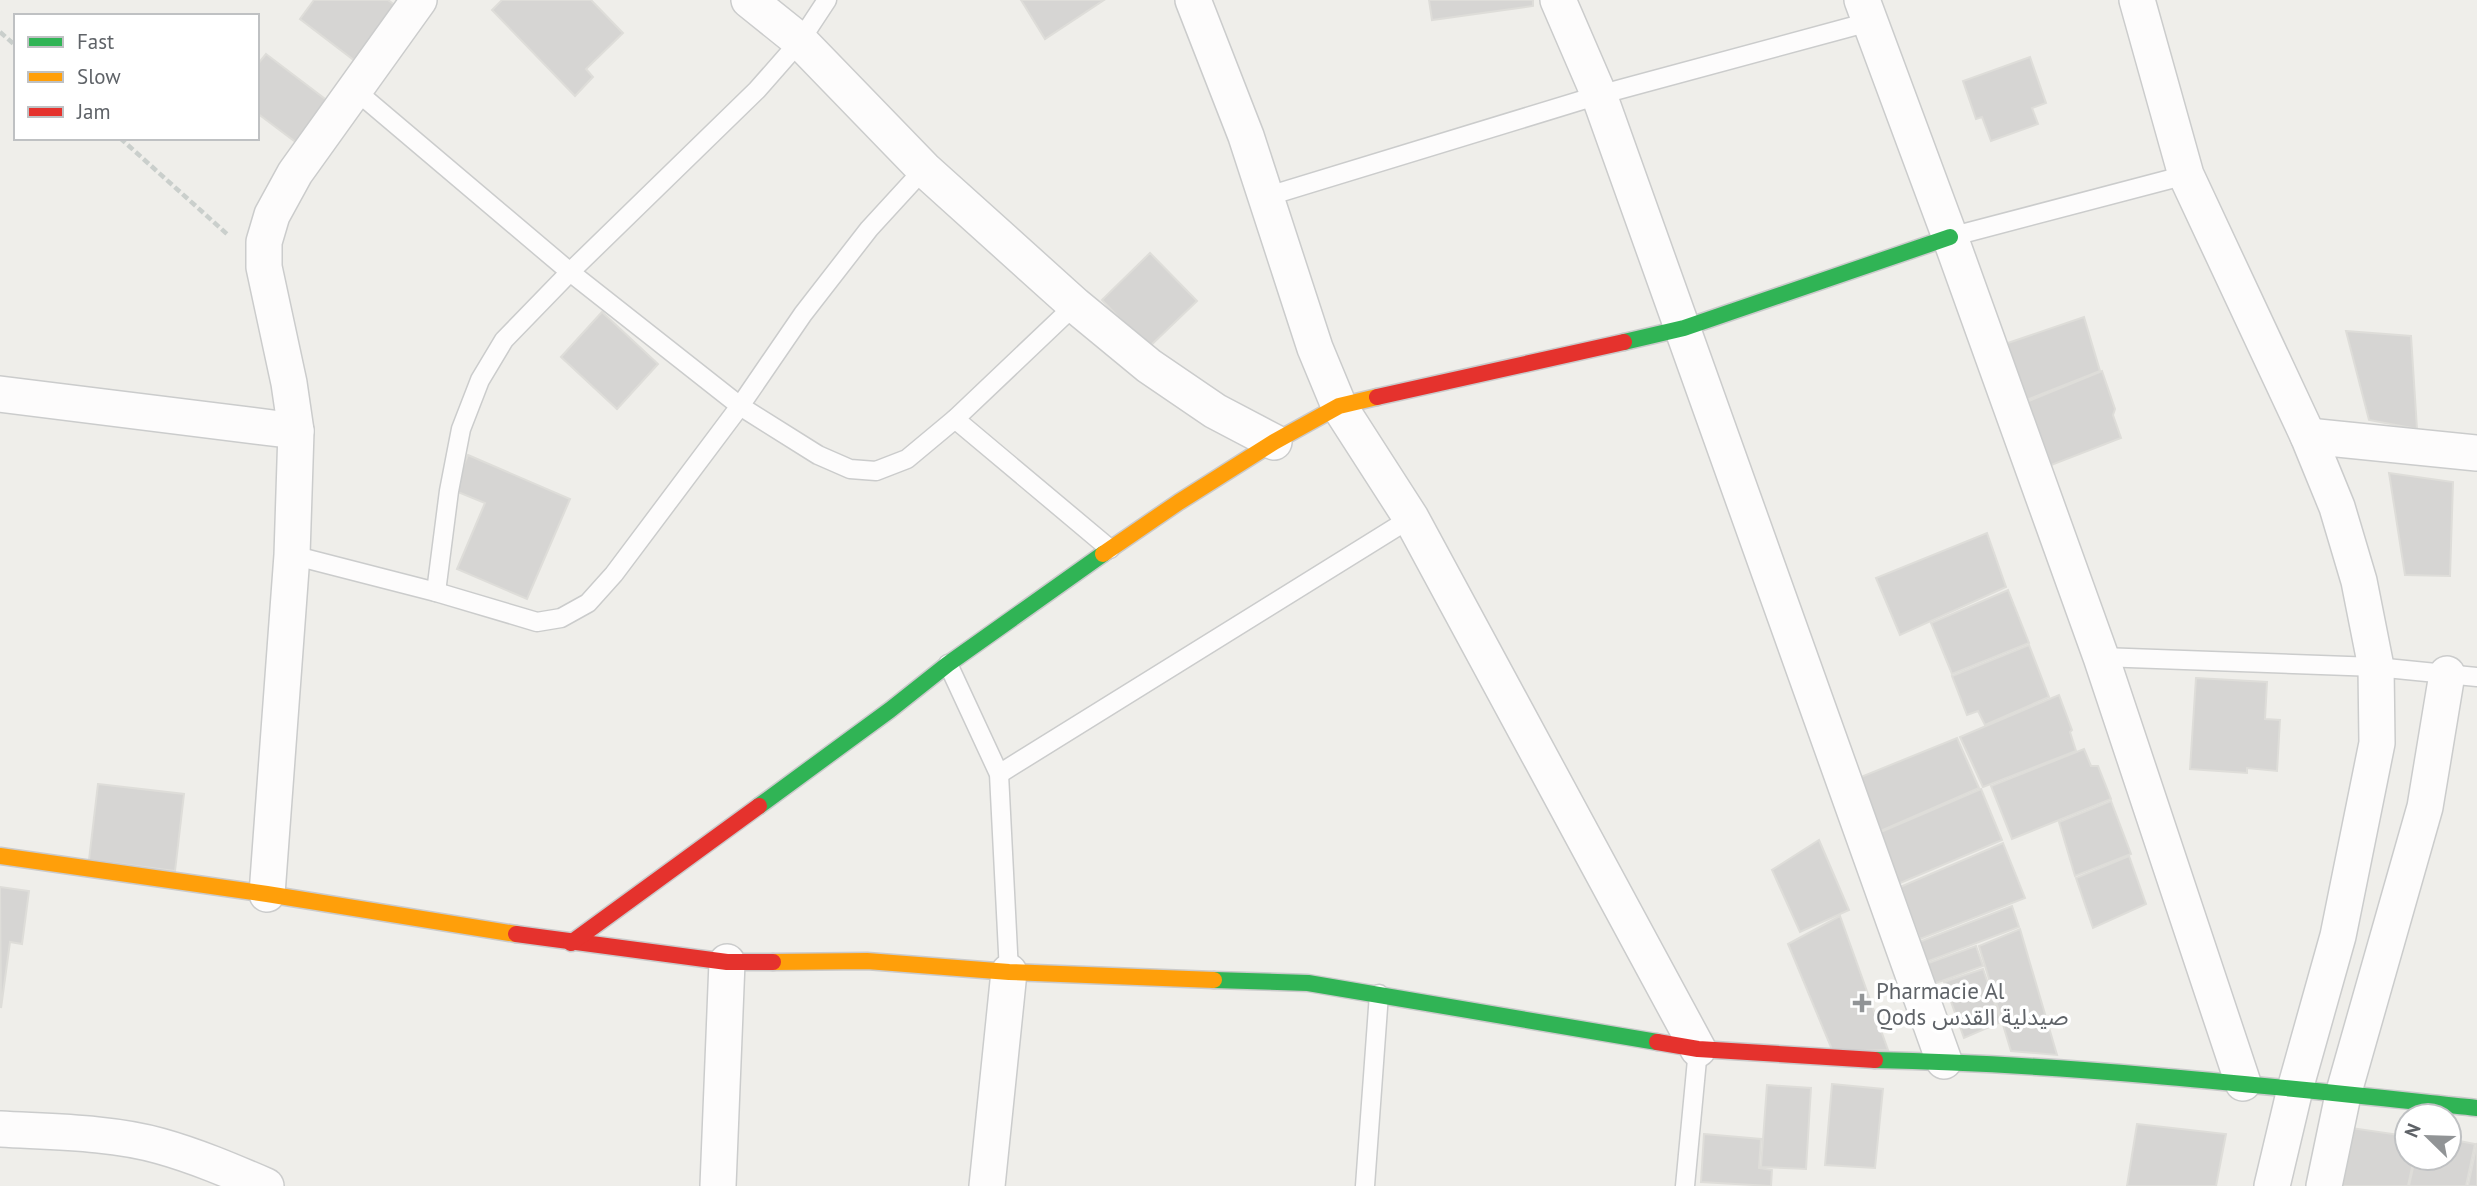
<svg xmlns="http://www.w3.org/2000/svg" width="2477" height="1186" viewBox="0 0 2477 1186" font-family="'PT Sans','Noto Sans Arabic',sans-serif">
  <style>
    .building { fill: #d6d5d3; stroke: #deddd9; stroke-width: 2 }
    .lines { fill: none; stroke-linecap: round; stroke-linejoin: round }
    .lane-casing { stroke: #cbcccc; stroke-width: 21 }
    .street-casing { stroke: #cbcccc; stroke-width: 38 }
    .fast-casing { stroke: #cacacb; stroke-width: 19 }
    .slow-casing { stroke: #cacacb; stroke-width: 19 }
    .jam-casing { stroke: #cacacb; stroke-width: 19 }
    .path { stroke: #cacfcc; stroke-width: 4.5; stroke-dasharray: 7 3.5; stroke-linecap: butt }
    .lane { stroke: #fdfcfc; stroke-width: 18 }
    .street { stroke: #fdfcfc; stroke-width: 35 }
    .fast { stroke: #30b455; stroke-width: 16 }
    .slow { stroke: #ff9f0a; stroke-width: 16 }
    .jam { stroke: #e5322d; stroke-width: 16 }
    .poi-dot { fill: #919496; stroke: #fff; stroke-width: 2.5 }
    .labels { text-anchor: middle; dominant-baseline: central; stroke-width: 7; stroke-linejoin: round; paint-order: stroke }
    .poi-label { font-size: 23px; fill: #5f6368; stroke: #fff; text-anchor: start }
  </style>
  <rect width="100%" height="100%" fill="#efeeea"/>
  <g class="building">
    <polygon points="314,0 388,0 400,9 359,64 300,19"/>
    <polygon points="502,0 591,0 623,33 586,69 593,77 575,96 492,10"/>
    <polygon points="1021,0 1104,0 1045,39"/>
    <polygon points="1429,0 1533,0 1533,6 1432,20"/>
    <polygon points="266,54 329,102 297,143 257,113 257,65"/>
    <polygon points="2030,57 2046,103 2032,108 2038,124 1991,141 1982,117 1976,119 1963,81"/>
    <polygon points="1150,253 1197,301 1148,348 1102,300"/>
    <polygon points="602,312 658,364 617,409 561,357"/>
    <polygon points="2084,317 2100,371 2019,403 2005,344"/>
    <polygon points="2346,331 2411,336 2417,429 2369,420"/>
    <polygon points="2102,371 2115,409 2113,415 2121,438 2041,469 2019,405"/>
    <polygon points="468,455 570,499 527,599 457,569 485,503 453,490"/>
    <polygon points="2389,473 2453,482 2450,576 2405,575"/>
    <polygon points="1987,533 2006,587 1900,635 1876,578"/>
    <polygon points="2008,590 2029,643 1952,674 1931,623"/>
    <polygon points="2029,645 2049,697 1985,725 1978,711 1967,715 1952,676"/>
    <polygon points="2196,678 2267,682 2265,719 2280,720 2277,771 2247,768 2247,773 2190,769"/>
    <polygon points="2059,695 2072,730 2070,732 2076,751 1983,787 1960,737"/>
    <polygon points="1957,738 1979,788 1876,833 1856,779"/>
    <polygon points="2084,749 2091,766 2098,766 2111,799 2012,839 1991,786"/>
    <polygon points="98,784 184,794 175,871 89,860"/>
    <polygon points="1981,789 2002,840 1898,884 1876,834"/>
    <polygon points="2111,801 2131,854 2075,876 2059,822"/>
    <polygon points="1819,840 1849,910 1800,932 1772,870"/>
    <polygon points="2003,843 2025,898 1920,939 1900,887"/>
    <polygon points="2129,856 2146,904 2093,928 2076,878"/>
    <polygon points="0,887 29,891 22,944 10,942 1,1008"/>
    <polygon points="2012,906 2019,927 1926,962 1919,942"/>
    <polygon points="1840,916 1888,1050 1833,1052 1788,944"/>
    <polygon points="2020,929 2057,1055 2011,1051 1979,946"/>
    <polygon points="1976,946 1983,966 1928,986 1920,966"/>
    <polygon points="1983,969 2001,1022 1964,1038 1944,982"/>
    <polygon points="1832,1084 1883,1089 1875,1168 1825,1165"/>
    <polygon points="1767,1085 1811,1088 1806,1169 1761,1167"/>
    <polygon points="2137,1124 2226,1134 2216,1186 2127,1186"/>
    <polygon points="2351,1128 2407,1136 2407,1158 2414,1158 2408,1186 2337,1186"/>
    <polygon points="1704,1134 1761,1139 1759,1168 1772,1170 1771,1186 1701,1182"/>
    <polygon points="2449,1139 2475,1144 2466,1186 2409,1186 2415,1158 2449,1158"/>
    <polygon points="2477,1143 2477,1186 2468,1186"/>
  </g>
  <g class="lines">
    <g class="lane-casing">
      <g id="lane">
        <polyline points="355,90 570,272 740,406 818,455 850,469 876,471 907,459 955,419 1075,305"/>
        <polyline points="1265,197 1599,95 1869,22"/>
        <polyline points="1950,237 2186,175"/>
        <polyline points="955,419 1110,549"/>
        <polyline points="292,555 436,592 537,622 561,618 588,603 614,574 740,406 803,314 869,229 924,169"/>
        <polyline points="436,592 449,491 461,429 480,380 504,340 570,272 757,90 800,41 827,0"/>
        <polyline points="2101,657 2376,667 2477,677"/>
        <polyline points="948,664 999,774 1009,972"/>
        <polyline points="999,774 1411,518"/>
        <polyline points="1365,1186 1379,994"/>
        <polyline points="1685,1186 1698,1049"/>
      </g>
    </g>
    <g class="street-casing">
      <g id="street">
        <polyline points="749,0 800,41 924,169 1075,305 1149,366 1215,411 1274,442"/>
        <polyline points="1193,0 1246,136 1315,348 1339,406 1411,518 1698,1049"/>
        <polyline points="1558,0 1599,95 1944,1061"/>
        <polyline points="1862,0 1950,237 2101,657 2243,1083"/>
        <polyline points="2137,0 2186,175 2308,436 2337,507 2359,581 2376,667 2377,743 2338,936 2295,1089 2272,1186"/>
        <polyline points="0,394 296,431"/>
        <polyline points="2308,436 2477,453"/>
        <polyline points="267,894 292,555 296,431 289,383 264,267 264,242 272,215 295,173 419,0"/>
        <path d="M0,1129C50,1132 112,1132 160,1146C196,1156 231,1171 266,1186"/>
        <polyline points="718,1186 727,962"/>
        <polyline points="987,1186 1009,972"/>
        <polyline points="2324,1186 2343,1095 2425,807 2447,674"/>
      </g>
    </g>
    <g class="fast-casing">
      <g id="fast">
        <polyline points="1624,342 1684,328 1950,237"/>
        <polyline points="759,806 890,710 948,664 1103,554"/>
        <polyline points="1214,980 1308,983 1657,1042"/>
        <path d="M1875,1060C2077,1064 2277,1087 2477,1108"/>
      </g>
    </g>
    <g class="slow-casing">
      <g id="slow">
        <polyline points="1103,554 1179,502 1274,442 1339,406 1377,397"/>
        <polyline points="0,856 267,894 516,934"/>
        <polyline points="773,962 867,961 1009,972 1214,980"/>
      </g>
    </g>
    <g class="jam-casing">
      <g id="jam">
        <polyline points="1377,397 1624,342"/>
        <polyline points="516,934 727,962 773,962"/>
        <polyline points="571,943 759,806"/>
        <polyline points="1657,1042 1698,1049 1875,1060"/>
      </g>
    </g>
    <g class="path">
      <polyline points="0,32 16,46"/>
      <polyline points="120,138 227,234"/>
    </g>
    <use href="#lane" class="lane"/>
    <use href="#street" class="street"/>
    <use href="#fast" class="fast"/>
    <use href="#slow" class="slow"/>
    <use href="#jam" class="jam"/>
  </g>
  <path class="poi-dot" d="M1858.5 992.5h7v7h7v7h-7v7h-7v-7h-7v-7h7z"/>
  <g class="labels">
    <g class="poi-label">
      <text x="1876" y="990">Pharmacie Al<tspan x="1876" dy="26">Qods صيدلية القدس</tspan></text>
    </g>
  </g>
  <rect x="14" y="14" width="245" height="126" fill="#ffffff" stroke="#bfc1c3" stroke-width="2"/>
  <rect x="28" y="37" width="35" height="10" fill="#30b455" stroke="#bfc1c3" stroke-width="2"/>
  <text x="77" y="49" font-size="21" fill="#5f6368">Fast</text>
  <rect x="28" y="72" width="35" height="10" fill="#ff9f0a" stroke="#bfc1c3" stroke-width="2"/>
  <text x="77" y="84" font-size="21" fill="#5f6368">Slow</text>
  <rect x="28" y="107" width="35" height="10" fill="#e5322d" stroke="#bfc1c3" stroke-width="2"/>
  <text x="77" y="119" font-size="21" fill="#5f6368">Jam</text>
  <g transform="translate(2428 1137) rotate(293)"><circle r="33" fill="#ffffff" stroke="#bfc1c3" stroke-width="2"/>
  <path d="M0-5L12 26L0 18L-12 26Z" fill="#919496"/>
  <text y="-10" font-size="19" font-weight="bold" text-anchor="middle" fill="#5f6368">N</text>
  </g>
</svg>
